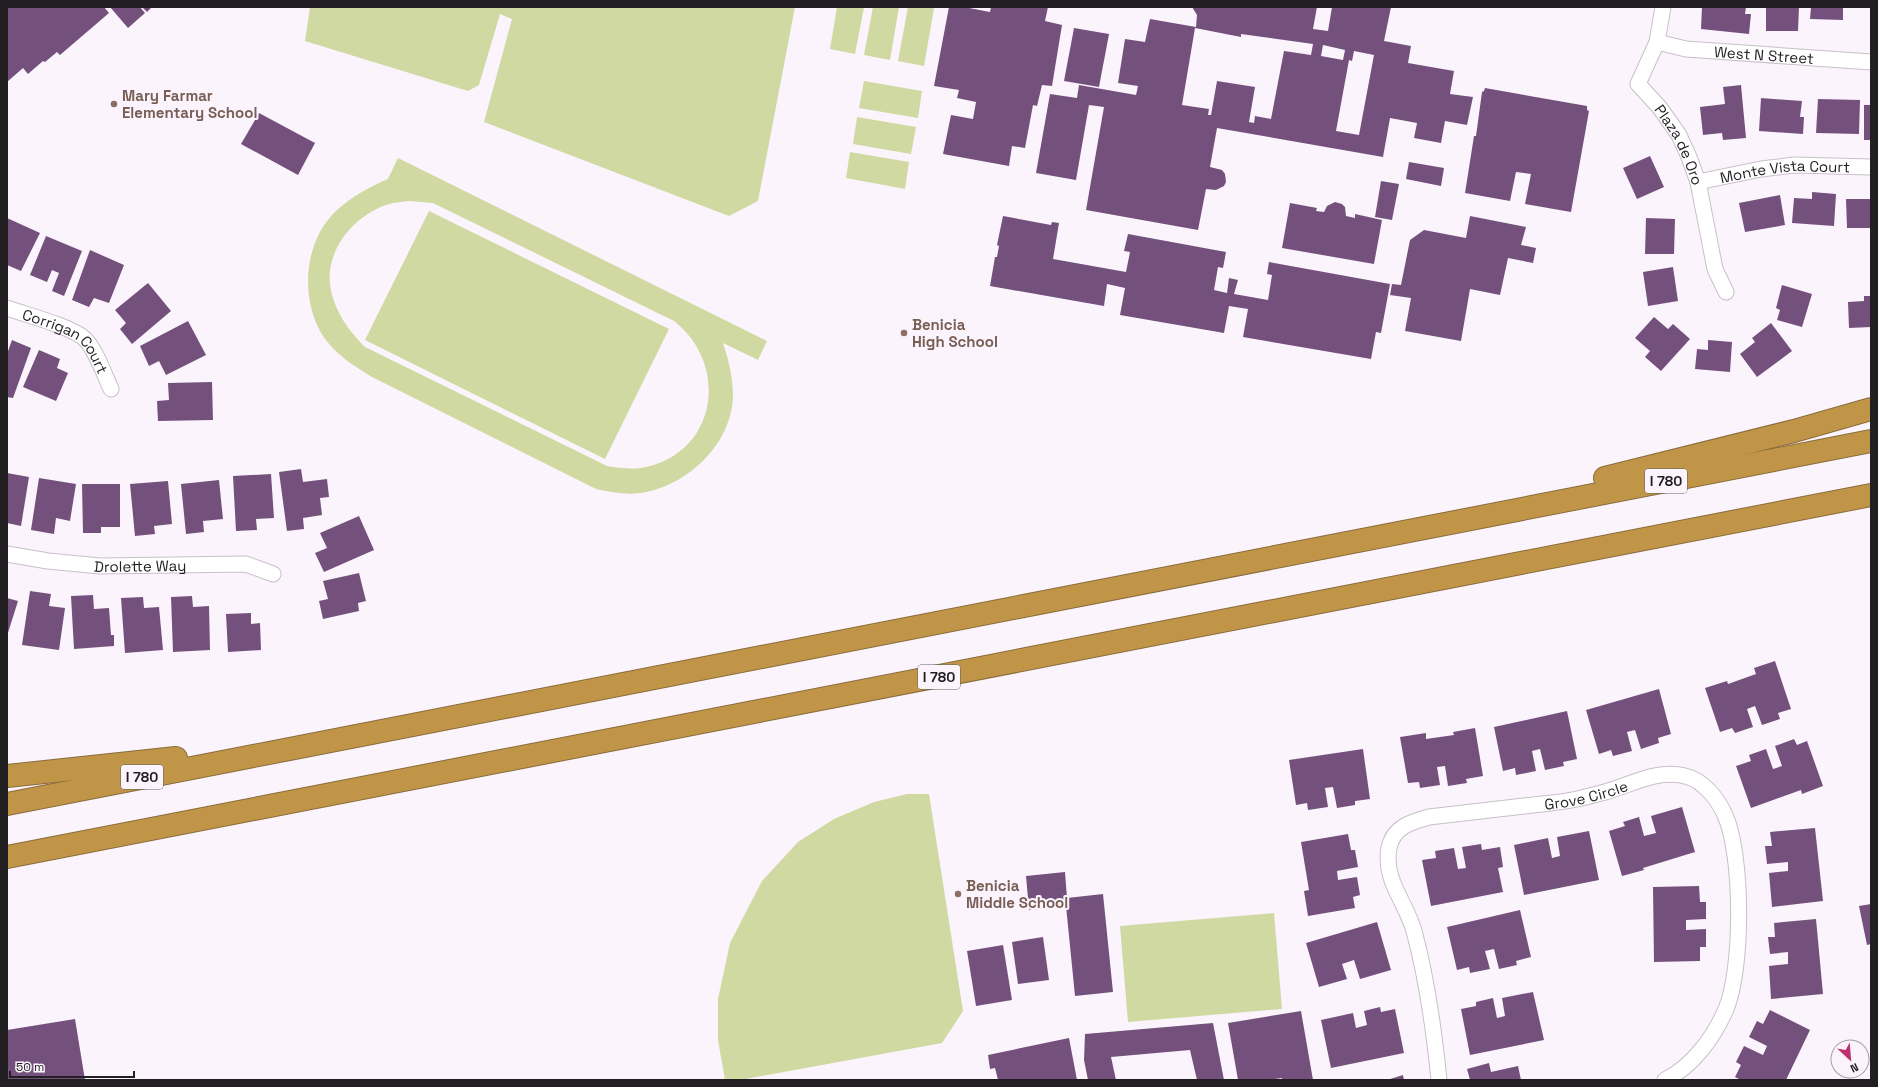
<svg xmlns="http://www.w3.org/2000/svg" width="1878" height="1087" viewBox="0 0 1878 1087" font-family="'Space Grotesk',sans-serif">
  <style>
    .green { fill: #cfd9a1; fill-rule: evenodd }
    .building { fill: #74517d; fill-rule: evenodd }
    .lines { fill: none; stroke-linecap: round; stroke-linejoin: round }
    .minor-casing { stroke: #c8c0c9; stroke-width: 17 }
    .motorway-casing { stroke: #896c3b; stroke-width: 24 }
    .minor { stroke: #fff; stroke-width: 15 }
    .motorway { stroke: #c19548; stroke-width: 22 }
    .education-dot { fill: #8d6e63; stroke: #fcf4fd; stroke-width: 1.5 }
    .labels { text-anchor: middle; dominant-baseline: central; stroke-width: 4; stroke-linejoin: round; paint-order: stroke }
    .shield { fill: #fcf4fd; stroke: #635f64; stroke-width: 1 }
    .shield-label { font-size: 14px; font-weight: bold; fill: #221f23 }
    .street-label { font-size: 15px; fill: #221f23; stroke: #fcf4fd }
    .education-label { font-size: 15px; font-weight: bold; fill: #785e54; stroke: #fcf4fd; text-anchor: start }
  </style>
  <rect width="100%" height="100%" fill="#fcf4fd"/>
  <g class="green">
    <polygon points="310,7 795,7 758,201 729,216 484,122 512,19 500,14 479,85 468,91 305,41"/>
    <polygon points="837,7 864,7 855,54 830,49"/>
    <polygon points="873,7 899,7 890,60 864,55"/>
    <polygon points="908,7 934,8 924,66 898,61"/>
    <polygon points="864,81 922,91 918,118 859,108"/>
    <polygon points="857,117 916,127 911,154 853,144"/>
    <polygon points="850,152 909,162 905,189 846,178"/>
    <path d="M398,158L767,341L758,360L723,343C729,361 733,378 733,397C731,445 687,486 641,493C626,495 610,492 596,489L372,377C354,366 335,354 323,336C300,300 303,242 336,211C351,197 369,187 388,179ZM410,201L433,203L674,321C729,364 718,451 646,467C633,470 620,468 607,466L365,347C348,330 333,309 330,284C326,248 356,214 389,204C395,202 403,202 410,201Z"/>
    <polygon points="429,211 669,329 605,459 365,340"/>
    <polygon points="907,794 929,794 963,1011 942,1043 740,1080 725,1080 718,1040 718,999 730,943 762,881 798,842 834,819 874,802"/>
    <polygon points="1274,913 1282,1009 1128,1022 1120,926"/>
  </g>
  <g class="building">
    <polygon points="7,7 104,7 109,13 60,55 57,52 45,62 43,61 28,74 23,68 7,82"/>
    <polygon points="110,7 140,7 145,13 128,28"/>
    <polygon points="142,7 152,7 147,12"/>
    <polygon points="949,7 964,7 990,12 991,7 1048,7 1045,21 1062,25 1052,86 1042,85 1037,106 1033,105 1025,148 1012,146 1009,166 943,154 951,115 973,119 976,102 957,98 959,90 934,86"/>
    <path d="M1192,7H1317L1313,29L1328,31L1332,7H1391L1384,41L1411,46L1408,63L1454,71L1450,94L1473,97L1467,125L1445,121L1441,143L1414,138L1417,123L1390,118L1383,157L1217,128L1210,167L1222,170L1225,174L1226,182L1224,186L1216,190L1206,189L1198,230L1086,210L1104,107L1089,105L1076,180L1036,173L1050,94L1077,98L1079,85L1136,95L1138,86L1118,83L1125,39L1145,42L1150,19L1196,27L1197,15ZM1195,28L1241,37V34L1313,44L1311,55L1284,51L1271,119L1255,116L1254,123L1249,122L1255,87L1217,81L1211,115H1208L1209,109L1182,105ZM1323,45L1345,50L1343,60L1321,56ZM1354,51L1374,55L1359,135L1336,131L1349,60L1352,61Z"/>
    <polygon points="1702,7 1746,7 1745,14 1751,14 1749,34 1701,29"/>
    <polygon points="1766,7 1799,7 1798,31 1766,31"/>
    <polygon points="1811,7 1843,7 1843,20 1810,19"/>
    <polygon points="1074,28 1109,34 1099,87 1064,81"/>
    <polygon points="1741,85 1746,138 1723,140 1722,133 1703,135 1700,107 1725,104 1723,87"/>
    <polygon points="1485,88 1587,106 1587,110 1589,111 1571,212 1525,204 1531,174 1516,172 1510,201 1465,193 1474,136 1476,136 1482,92 1484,91"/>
    <polygon points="1761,98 1802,101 1800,117 1804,117 1803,134 1759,131"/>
    <polygon points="1818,99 1860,100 1859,134 1816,133"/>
    <rect x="1864" y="105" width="7" height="35"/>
    <polygon points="259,113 315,143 298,175 241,144"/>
    <polygon points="1650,156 1664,187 1637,199 1623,168"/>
    <polygon points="1409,162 1444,168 1441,186 1406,179"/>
    <polygon points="1381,181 1399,184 1392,220 1375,217"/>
    <polygon points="1812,192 1836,194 1834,226 1792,223 1794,198 1812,199"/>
    <polygon points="1780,195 1785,225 1745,232 1739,203"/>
    <polygon points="1846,199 1871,199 1871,228 1847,228"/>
    <polygon points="1335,202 1342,204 1345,207 1346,216 1355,218 1355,214 1382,220 1374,264 1282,248 1290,203 1317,208 1316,211 1324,212 1327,206"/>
    <polygon points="1003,216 1051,225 1052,222 1059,223 1053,259 1126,272 1130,252 1124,251 1128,234 1226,252 1223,268 1218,267 1214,290 1227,293 1229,278 1238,280 1234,294 1268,300 1272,275 1267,274 1269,262 1390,284 1381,333 1376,332 1371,359 1243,337 1248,309 1229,306 1224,333 1120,315 1125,288 1107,284 1104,306 990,286 995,257 997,257 999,246 997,245"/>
    <polygon points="1470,216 1526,227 1521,245 1536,248 1533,263 1508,258 1500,295 1470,289 1461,341 1405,331 1411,298 1390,295 1392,284 1401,285 1410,240 1424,230 1466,238"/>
    <polygon points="7,218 40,233 21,271 7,265"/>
    <polygon points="1646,218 1675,219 1674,254 1645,254"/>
    <polygon points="46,236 82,251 64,296 52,291 59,273 52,270 47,282 30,275"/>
    <polygon points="90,250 124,265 109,303 94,298 89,307 72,300"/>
    <polygon points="1673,267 1678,301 1648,306 1643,272"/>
    <polygon points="148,283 171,311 132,344 120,329 126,323 115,310"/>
    <polygon points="1782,285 1812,294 1802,327 1777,320 1780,310 1776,308"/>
    <polygon points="1864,296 1871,296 1871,327 1849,328 1848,302 1864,301"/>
    <polygon points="1654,317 1668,329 1673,324 1690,339 1661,371 1645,357 1650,351 1635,338"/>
    <polygon points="188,321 206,355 166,375 159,361 149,366 140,346"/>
    <polygon points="1771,323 1792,351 1757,377 1740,354 1755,342 1752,338"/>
    <polygon points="12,340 31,348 13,398 7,397 7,354"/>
    <polygon points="1708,340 1732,342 1730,372 1695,369 1697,349 1708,350"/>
    <polygon points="39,350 60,359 57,368 68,373 56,401 23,387"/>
    <polygon points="212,382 213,420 158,421 157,401 169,400 168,383"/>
    <polygon points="301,469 303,482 327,479 329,497 320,498 322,515 303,518 304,529 287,531 279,472"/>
    <polygon points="7,473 29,477 21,526 7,523"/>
    <polygon points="271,474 274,518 256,519 257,530 236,531 233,476"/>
    <polygon points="39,478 76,484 70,521 56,518 54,534 31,530"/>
    <polygon points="219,480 223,519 203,521 204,532 186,534 181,484"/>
    <polygon points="168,481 172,524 154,526 155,534 135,536 130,484"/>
    <polygon points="82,484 120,484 120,527 101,527 101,533 83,533"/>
    <polygon points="359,516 374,550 324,572 315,553 327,548 320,533"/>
    <polygon points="359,573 366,601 358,603 359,611 323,619 319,601 328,599 323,581"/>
    <polygon points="30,591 51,594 49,606 65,608 59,650 22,645"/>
    <polygon points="93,595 94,609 109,608 111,635 114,635 114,646 74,649 71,596"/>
    <polygon points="192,596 193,607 209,606 210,650 173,652 171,597"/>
    <polygon points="143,597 144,608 159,607 163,650 125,653 121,598"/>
    <polygon points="7,598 18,601 7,636"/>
    <polygon points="251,613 251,624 260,623 261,650 228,652 226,614"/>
    <polygon points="1775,661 1791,709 1778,713 1780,719 1762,725 1755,706 1747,709 1753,727 1735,733 1732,728 1720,732 1705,688 1727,681 1728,684 1756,674 1754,668"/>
    <polygon points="1659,689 1671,734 1658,738 1659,743 1641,749 1635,730 1627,732 1632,751 1613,756 1611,750 1599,754 1586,710"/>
    <polygon points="1567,711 1577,759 1563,762 1564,766 1545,770 1540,749 1532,751 1536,771 1516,775 1515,768 1503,771 1494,727"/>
    <polygon points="1475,728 1483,776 1466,779 1467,783 1448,786 1445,766 1437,767 1440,785 1420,788 1419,782 1408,783 1400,737 1426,733 1426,739 1454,735 1453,732"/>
    <polygon points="1794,739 1797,745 1807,741 1823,786 1802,794 1801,790 1751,808 1736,766 1751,761 1749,755 1766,749 1773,769 1782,766 1775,746"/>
    <polygon points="1363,749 1370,799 1355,801 1355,805 1337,808 1333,787 1325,788 1328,807 1308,810 1307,803 1296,805 1289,760"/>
    <polygon points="1682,807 1695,852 1643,868 1644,870 1622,876 1609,831 1625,826 1623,822 1639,817 1644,836 1656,833 1651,816"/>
    <polygon points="1815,828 1823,901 1772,907 1769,873 1788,871 1788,862 1767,864 1765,846 1772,846 1770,832"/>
    <polygon points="1589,831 1599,880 1524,895 1514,845 1548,838 1552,858 1560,856 1557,837"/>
    <polygon points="1348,834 1351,850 1355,850 1358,867 1337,871 1338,880 1357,877 1360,895 1353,897 1355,908 1308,916 1304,891 1309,890 1301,842"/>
    <polygon points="1481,844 1482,850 1500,847 1503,867 1498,868 1503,892 1431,906 1422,860 1436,858 1435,851 1454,848 1458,869 1466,868 1462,847"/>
    <polygon points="1065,872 1067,898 1103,894 1113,992 1075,996 1066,906 1029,910 1026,876"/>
    <polygon points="1699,886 1700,902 1706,902 1706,919 1686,920 1686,930 1706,929 1706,947 1700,947 1700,961 1654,962 1653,887"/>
    <polygon points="1871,904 1871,944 1867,945 1859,906"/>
    <polygon points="1520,910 1531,957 1516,961 1517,965 1499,969 1494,949 1485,951 1490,969 1470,973 1469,967 1457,970 1447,927"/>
    <polygon points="1816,919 1823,994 1771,999 1769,966 1788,964 1788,952 1770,954 1768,937 1775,937 1774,923"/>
    <polygon points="1377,922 1391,970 1360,979 1354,960 1342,964 1347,979 1319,987 1306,943"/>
    <polygon points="1043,937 1049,980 1018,984 1012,942"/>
    <polygon points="1003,945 1012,1000 976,1006 967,951"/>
    <polygon points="1533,992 1544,1040 1470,1055 1461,1009 1476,1006 1476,1002 1493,998 1497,1018 1505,1016 1502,998"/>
    <polygon points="1380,1007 1381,1012 1395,1009 1404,1053 1331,1068 1321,1020 1353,1013 1356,1028 1367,1025 1364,1011"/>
    <polygon points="1770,1010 1810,1030 1786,1080 1741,1080 1735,1077 1741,1065 1736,1062 1744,1046 1763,1055 1767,1046 1749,1037 1757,1021 1763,1024"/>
    <polygon points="1301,1011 1313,1080 1282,1080 1282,1078 1268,1080 1238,1080 1228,1023"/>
    <polygon points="75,1019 85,1080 7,1080 7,1030"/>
    <polygon points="1213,1023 1224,1080 1197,1080 1190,1050 1111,1057 1116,1080 1088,1080 1084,1060 1085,1034"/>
    <polygon points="1069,1038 1077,1080 998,1080 995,1068 990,1069 988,1055"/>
    <polygon points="1489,1063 1491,1072 1518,1066 1521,1080 1470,1080 1467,1069"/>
    <polygon points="1403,1075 1404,1080 1387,1080"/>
  </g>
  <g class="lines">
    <g class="minor-casing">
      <g id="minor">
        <path id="s1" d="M1663,7L1657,42L1638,84L1660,108L1679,135L1689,157L1698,182L1715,269L1726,292"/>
        <path id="s2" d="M1657,42L1686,49L1871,62"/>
        <path id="s3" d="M1698,182L1761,169L1794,165L1871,167"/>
        <path id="s4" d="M7,308C26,315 71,326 85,339C96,350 104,374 111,389"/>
        <path id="s5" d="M7,554L48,561L100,566L246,564L273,574"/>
        <path id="s6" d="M1439,1080C1434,1030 1427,979 1414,931C1406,902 1383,880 1389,848C1393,827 1411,822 1429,817C1461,813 1492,810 1524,806C1540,804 1556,803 1572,800C1583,798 1594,795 1605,792C1631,785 1657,769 1685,776C1703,780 1718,799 1725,815C1743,855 1743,969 1726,1009C1714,1037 1693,1066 1665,1080"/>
      </g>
    </g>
    <g class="motorway-casing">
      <g id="motorway">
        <polyline points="1605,478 1794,431 1871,409"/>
        <polyline points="7,776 176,758"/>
        <polyline points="7,804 1871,441"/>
        <polyline points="7,857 1871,495"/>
      </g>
    </g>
    <use href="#minor" class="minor"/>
    <use href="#motorway" class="motorway"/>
  </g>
  <g class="education-dot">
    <circle cx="114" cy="104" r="4"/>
    <circle cx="904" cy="333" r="4"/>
    <circle cx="958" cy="894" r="4"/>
  </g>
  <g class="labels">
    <g class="shield">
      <rect x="1645" y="469" width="42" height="24" rx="3"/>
      <rect x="918" y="665" width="42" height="24" rx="3"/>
      <rect x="121" y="765" width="42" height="24" rx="3"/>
    </g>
    <g class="shield-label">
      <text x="1666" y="481">I 780</text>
      <text x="939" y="677">I 780</text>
      <text x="142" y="777">I 780</text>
    </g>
    <g class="street-label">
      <text stroke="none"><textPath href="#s2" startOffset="108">West N Street</textPath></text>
      <text stroke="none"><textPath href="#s1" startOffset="156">Plaza de Oro</textPath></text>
      <text stroke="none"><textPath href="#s3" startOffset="88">Monte Vista Court</textPath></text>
      <text stroke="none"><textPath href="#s4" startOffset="70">Corrigan Court</textPath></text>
      <text stroke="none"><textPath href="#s5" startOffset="134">Drolette Way</textPath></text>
      <text stroke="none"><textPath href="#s6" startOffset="452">Grove Circle</textPath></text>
    </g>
    <g class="education-label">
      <text x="122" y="95">Mary Farmar<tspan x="122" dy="17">Elementary School</tspan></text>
      <text x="912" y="324">Benicia<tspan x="912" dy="17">High School</tspan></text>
      <text x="966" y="885">Benicia<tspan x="966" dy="17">Middle School</tspan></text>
    </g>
  </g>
  <rect width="1878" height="1087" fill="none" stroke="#221f23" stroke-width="16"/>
  <g transform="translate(1850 1059) rotate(154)"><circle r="19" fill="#fcf4fd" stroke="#a59fa6"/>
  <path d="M0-3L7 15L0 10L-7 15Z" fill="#bb326f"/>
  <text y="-6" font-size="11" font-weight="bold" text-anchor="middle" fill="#221f23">N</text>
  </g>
  <path d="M10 1071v6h124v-6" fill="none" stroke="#221f23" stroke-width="2"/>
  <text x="16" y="1071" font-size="12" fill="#221f23" stroke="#fcf4fd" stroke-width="3" paint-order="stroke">50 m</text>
</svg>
